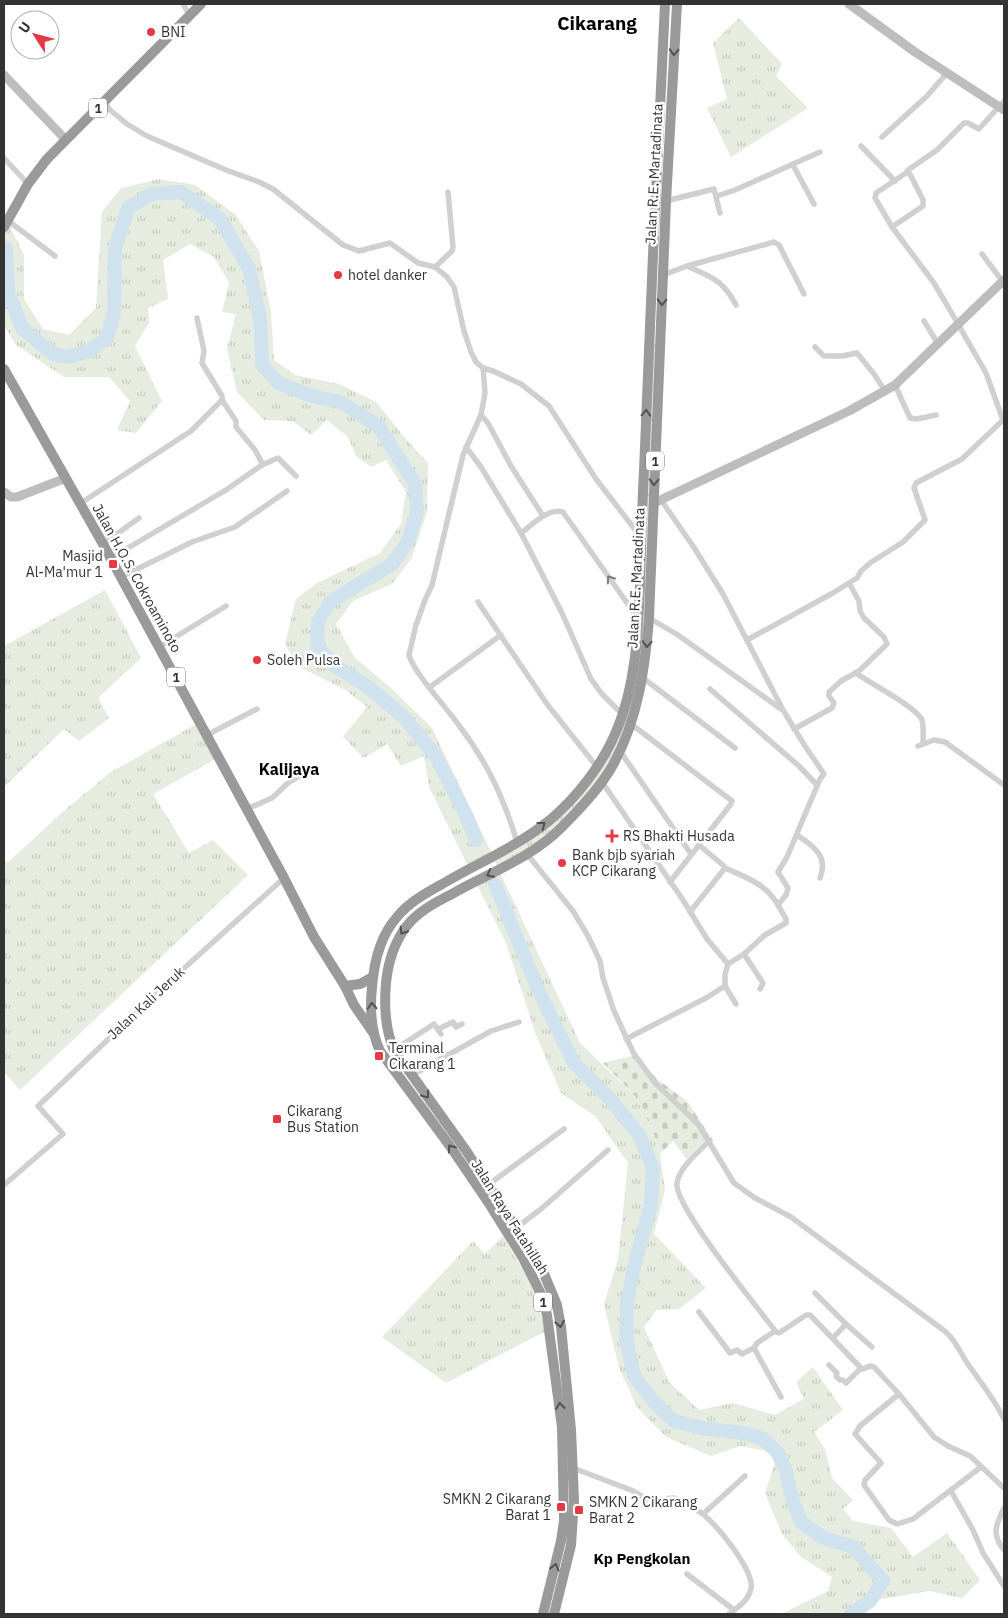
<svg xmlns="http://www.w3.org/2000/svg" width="1008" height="1618" viewBox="0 0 1008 1618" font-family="'IBM Plex Sans',sans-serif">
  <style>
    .grass { fill: url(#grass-tufts) }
    .cemetery { fill: url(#cemetery-stones) }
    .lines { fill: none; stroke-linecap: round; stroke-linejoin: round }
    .river { stroke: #cfe2ee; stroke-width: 14 }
    .street { stroke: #d0d0d0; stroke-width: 5.5 }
    .secondary { stroke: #bdbdbd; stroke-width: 9 }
    .highway { stroke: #9a9a9a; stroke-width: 10 }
    .oneway { stroke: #525252 }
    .oneway2 { stroke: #7a7a7a }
    .poi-dot { fill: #e63946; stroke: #fff; stroke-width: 2 }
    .labels { text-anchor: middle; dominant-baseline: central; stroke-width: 5; stroke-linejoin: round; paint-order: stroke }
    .shield { fill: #fff; stroke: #707070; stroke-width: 1 }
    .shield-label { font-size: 12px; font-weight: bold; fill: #333 }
    .poi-label { font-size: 14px; fill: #333; stroke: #fff; text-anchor: start }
    .street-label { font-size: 14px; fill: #333; stroke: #fff }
    .neighbourhood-label { font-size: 15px; font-weight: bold; fill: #000; stroke: #fff }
    .quarter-label { font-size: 16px; font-weight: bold; fill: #000; stroke: #fff }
    .district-label { font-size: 19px; font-weight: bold; fill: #000; stroke: #fff }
  </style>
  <defs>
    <pattern id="grass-tufts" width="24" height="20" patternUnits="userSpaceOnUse" patternTransform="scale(1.25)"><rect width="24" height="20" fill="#e6ecdf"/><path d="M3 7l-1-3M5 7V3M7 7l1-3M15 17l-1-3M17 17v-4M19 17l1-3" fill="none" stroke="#c6cbc0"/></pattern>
    <pattern id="cemetery-stones" width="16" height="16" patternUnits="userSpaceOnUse" patternTransform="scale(1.25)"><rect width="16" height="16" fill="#e6ecdf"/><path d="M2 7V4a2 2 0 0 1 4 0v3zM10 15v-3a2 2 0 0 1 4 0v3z" fill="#c6cbc0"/></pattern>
  </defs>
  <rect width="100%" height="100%" fill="#fff"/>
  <g class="grass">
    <polygon points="739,18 782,64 776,76 808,108 731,157 707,108 727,99 713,43"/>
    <polygon points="159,179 195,185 235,214 259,251 271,312 274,360 295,375 339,384 376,402 405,438 428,463 427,512 412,558 392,584 353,601 336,624 355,658 390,687 432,728 493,856 552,818 609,747 635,651 649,344 660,344 646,654 620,751 568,821 499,870 580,1043 635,1096 650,1120 660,1154 665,1190 654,1234 706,1288 679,1309 656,1310 644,1327 669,1382 699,1410 733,1403 775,1415 804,1399 796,1382 813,1367 843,1410 814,1432 825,1449 832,1478 853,1500 843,1509 853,1521 891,1528 913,1557 947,1533 980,1580 962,1598 929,1591 870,1601 851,1614 781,1614 828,1591 832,1577 801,1557 782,1534 765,1493 778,1453 740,1446 711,1456 666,1437 637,1407 619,1368 604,1304 618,1259 628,1163 595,1116 561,1093 536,1035 506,943 475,881 498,869 493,857 469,868 429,787 424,756 401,766 387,744 364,758 343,737 367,707 347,691 298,666 285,644 296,599 317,583 380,553 401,524 406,492 386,460 371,467 356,456 348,437 327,420 311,435 293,421 264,420 237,392 227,349 236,314 222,312 229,283 214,257 190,244 163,260 168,299 148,308 149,323 135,346 162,401 136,433 117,430 130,401 109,377 64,377 15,344 4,325 4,227 7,221 24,255 24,299 43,329 69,335 96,308 102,212 121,188"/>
    <polygon points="105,590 141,658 98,698 109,718 79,741 64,729 4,787 4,646"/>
    <polygon points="200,722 219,757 153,794 189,853 213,840 248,875 20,1090 4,1072 4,859 7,863 65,810 111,772"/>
    <polygon points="503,1236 531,1283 546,1331 446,1383 382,1337 473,1241 485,1254"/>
  </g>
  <polygon class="cemetery" points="636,1055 657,1079 687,1101 710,1136 687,1159 673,1141 660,1154 650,1120 635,1096 603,1063"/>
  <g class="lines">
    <g class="river">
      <polyline points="4,248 6,249 8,292 22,328 53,354 68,357 89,351 107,338 114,313 115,248 128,208 152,194 181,192 220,219 249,269 260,318 262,364 278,383 309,395 343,403 379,427 415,484 417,513 407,543 392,564 330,602 318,622 317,646 332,664 367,686 403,716 435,755 466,815 476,840"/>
      <polyline points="495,884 539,992 574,1063 612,1101 639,1135 653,1168 651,1205 635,1263 627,1303 626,1338 634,1376 656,1404 674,1421 702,1428 742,1433 762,1438 778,1453 786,1472 792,1498 801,1522 822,1537 853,1547 883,1581 870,1601 851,1614"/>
    </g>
    <g class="street">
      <polyline points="183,4 190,16"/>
      <polyline points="104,102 110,110 127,124 147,136 226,170 259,182 273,189 343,245 359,251 390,243 418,263 435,267 447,277 454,287 464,331 471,352 476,362 483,368 493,371 521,384 549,406 596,479 640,536"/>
      <polyline points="882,137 927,96 947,73"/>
      <polyline points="861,146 895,181"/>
      <polyline points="4,158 28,184"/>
      <polyline points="793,165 814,204"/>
      <polyline points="717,196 735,190 820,152"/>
      <polyline points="666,201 714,189 720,213"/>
      <polyline points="7,220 55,256"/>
      <polyline points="892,227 923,206 923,200 910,174 906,173 908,170 937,150 964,123 968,123 979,129 1004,101"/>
      <polyline points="982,254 1003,282"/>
      <path d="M687,266C712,278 722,279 736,305"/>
      <polyline points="435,267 452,251 453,247 448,192"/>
      <polyline points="663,275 687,266 774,242 779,245 804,294"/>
      <polyline points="924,321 938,344"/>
      <polyline points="815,347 824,356 842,356 857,353 874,374 885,391"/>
      <path d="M483,368L485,393L481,415L463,455L432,585L425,600L416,625L409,655C414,673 446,707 458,724C487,762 503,796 517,842"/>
      <polyline points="895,385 910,418 917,419 936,415"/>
      <polyline points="481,415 488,423 511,466 543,516"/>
      <polyline points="466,447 481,467 521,533 562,613 591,679 602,694 622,714"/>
      <polyline points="262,465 278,458 296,476"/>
      <polyline points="81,503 191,431 222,400 222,396 202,363 204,351 197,318"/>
      <path d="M521,533C532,525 549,507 563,512L637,617"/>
      <polyline points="103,544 139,518"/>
      <polyline points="111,558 226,490 262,465 262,463 255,450 236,427 236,421 222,400"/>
      <polyline points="121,577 192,542 235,527 287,491"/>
      <polyline points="478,602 547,704 597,767"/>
      <polyline points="649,618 678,635 781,709"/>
      <polyline points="747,640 833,593 857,578 861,571 870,563 903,542 925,520 914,488 916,483 962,459 1003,420 986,373 958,324 934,283 892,227 875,198 876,193 906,173"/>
      <polyline points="159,647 226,606"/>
      <path d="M856,673C869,683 917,707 922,720C924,727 923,736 923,743"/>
      <polyline points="643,678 735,748"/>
      <polyline points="430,687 501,635"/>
      <polyline points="710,689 799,766 817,785"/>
      <polyline points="631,724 732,801 731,804 670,882"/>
      <polyline points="794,729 832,708 834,703 829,696 829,692 841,681 859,671 887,644 884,637 864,618 860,611 859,601 849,583"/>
      <polyline points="207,735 257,709"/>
      <polyline points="918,746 934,740 945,742 1004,785"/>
      <polyline points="620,751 691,854"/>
      <polyline points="602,782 683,900 707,939 728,964"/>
      <polyline points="247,809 272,798 288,783 306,772"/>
      <path d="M797,835C813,846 829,856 820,878"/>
      <path d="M527,854L573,911L588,936L600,961L603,978L614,1011L634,1054L656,1084L698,1124L734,1183L755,1198L791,1217L946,1332C957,1342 961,1355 970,1367C982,1384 995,1400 1004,1419"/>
      <path d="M725,868C747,878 765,883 778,905"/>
      <polyline points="690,912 725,868 724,866 699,845"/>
      <polyline points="744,954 763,983 760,989"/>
      <polyline points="725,986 736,1004"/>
      <polyline points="438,1029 453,1022 456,1027 462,1024"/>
      <polyline points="626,1039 706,998 725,986 725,974 728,964 744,954 765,935 786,923 786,919 778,905 786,895 788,888 778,872 787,857 820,779 824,774 805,746 783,710 723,594 693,546 661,500"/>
      <polyline points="394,1050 434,1024 441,1034"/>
      <polyline points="412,1075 491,1031 519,1022"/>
      <path d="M710,1140C699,1152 680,1166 677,1183C673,1205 759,1309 776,1332L779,1333L806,1315H810L861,1368L863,1369L870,1366L874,1367L899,1394L934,1437L948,1446L970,1456L1004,1488"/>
      <polyline points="4,1185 63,1134 38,1106 160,990 284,878"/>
      <polyline points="488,1185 564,1129"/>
      <polyline points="516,1228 541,1209 608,1150"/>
      <polyline points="815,1293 846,1324 833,1338"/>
      <polyline points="699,1312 730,1353 737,1350 742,1354 754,1348"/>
      <polyline points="846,1324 872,1347"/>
      <polyline points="775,1331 757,1343 754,1348 781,1397"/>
      <polyline points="829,1365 837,1373 836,1376 840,1380 843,1380 846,1383 861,1368"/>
      <polyline points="899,1394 860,1426 855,1434 881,1463 865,1480 864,1485 889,1520 897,1524 913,1519 981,1467"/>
      <path d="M573,1468L631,1490L652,1502C660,1503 666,1497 674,1498C684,1503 696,1508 704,1515C718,1527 755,1571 751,1589C748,1601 738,1607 729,1614"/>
      <polyline points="951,1491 973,1530 983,1553 1004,1586"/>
      <path d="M1004,1508C996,1525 991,1534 1004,1550"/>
      <polyline points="703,1514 745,1476"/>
      <polyline points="687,1574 734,1610"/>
    </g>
    <g class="secondary">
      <polyline points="849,4 915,52 1004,110"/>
      <polyline points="4,75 66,140"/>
      <polyline points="4,492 11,497 17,497 66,478"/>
      <polyline points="654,503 849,411 895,385 1004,280"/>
    </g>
    <g class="highway">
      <polyline points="4,227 28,184 47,159 201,4"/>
      <polyline points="4,369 103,544 284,878 314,937 345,986 354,1005 374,1034"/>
      <polyline points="345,986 360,984 373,977"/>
      <path d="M543,1614L561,1541L564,1521L562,1427L547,1315L542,1296L523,1258L490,1205L450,1146L380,1051C371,1032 370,1007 372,987C374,962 380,936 397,917C409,902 428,892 444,883C480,862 518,846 550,820C577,797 602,765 616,732C636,686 638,632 640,583C641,545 642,508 644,471C650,315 657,160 665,4"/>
      <path d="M554,1614L571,1545L574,1500L571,1430L561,1327L557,1305L544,1274L516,1228L467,1152L394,1050C385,1029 384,1005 386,983C388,963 394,943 406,927C417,912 436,902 452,894C489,873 531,858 561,828C580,809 601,787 614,763C638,719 645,668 649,618L666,201L677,4"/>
    </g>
  </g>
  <defs><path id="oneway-chevron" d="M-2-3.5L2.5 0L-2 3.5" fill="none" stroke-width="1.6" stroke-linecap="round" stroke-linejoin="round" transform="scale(1.25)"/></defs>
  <g class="oneway">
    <use href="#oneway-chevron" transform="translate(674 52) rotate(93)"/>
    <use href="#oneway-chevron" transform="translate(662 302) rotate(92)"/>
    <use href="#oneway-chevron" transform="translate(646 413) rotate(-88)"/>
    <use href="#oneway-chevron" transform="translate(654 482) rotate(92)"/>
    <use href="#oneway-chevron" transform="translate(647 644) rotate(94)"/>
    <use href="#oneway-chevron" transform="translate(542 825) rotate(-37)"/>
    <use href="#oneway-chevron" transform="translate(490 874) rotate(153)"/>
    <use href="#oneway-chevron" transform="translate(403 931) rotate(123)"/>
    <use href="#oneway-chevron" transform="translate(372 1006) rotate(-93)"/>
    <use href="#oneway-chevron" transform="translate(426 1095) rotate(54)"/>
    <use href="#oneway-chevron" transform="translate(451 1148) rotate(-125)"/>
    <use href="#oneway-chevron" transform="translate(560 1324) rotate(80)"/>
    <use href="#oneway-chevron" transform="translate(560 1406) rotate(-97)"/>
    <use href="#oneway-chevron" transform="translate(555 1567) rotate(-76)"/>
  </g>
  <use class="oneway2" href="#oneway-chevron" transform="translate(610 579) rotate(-125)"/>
  <g class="poi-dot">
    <circle cx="151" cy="32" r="5"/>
    <circle cx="338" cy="275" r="5"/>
    <rect x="108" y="559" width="10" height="10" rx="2.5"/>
    <circle cx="257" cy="660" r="5"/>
    <path d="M609.5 828.5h5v5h5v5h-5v5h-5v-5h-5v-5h5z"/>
    <circle cx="562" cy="863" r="5"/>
    <rect x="374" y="1051" width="10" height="10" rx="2.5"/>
    <rect x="272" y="1114" width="10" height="10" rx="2.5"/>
    <rect x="556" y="1502" width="10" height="10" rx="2.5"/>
    <rect x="574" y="1505" width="10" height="10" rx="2.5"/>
  </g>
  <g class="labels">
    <g class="shield">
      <rect x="89" y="98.5" width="18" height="19" rx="4"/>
      <rect x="646" y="451.5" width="18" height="19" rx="4"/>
      <rect x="167" y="667.5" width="18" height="19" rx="4"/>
      <rect x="534" y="1292.5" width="18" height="19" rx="4"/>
    </g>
    <g class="shield-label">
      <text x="98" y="108">1</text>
      <text x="655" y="461">1</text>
      <text x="176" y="677">1</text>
      <text x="543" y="1302">1</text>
    </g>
    <g class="poi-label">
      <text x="161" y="32">BNI</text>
      <text x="348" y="275">hotel danker</text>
      <text x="103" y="556" text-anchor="end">Masjid<tspan x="103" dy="16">Al-Ma'mur 1</tspan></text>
      <text x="267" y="660">Soleh Pulsa</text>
      <text x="623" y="836">RS Bhakti Husada</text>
      <text x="572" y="855">Bank bjb syariah<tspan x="572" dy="16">KCP Cikarang</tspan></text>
      <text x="389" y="1048">Terminal<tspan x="389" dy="16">Cikarang 1</tspan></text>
      <text x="287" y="1111">Cikarang<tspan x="287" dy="16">Bus Station</tspan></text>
      <text x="551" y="1499" text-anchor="end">SMKN 2 Cikarang<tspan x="551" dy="16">Barat 1</tspan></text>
      <text x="589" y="1502">SMKN 2 Cikarang<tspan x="589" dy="16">Barat 2</tspan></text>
    </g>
    <g class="street-label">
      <text transform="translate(654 174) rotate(-87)">Jalan R.E. Martadinata</text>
      <text transform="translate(137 578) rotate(61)">Jalan H.O.S. Cokroaminoto</text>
      <text transform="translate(636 578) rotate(-87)">Jalan R.E. Martadinata</text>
      <text transform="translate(146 1003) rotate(-43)">Jalan Kali Jeruk</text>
      <text transform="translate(510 1217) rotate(58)">Jalan Raya Fatahillah</text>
    </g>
    <g class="neighbourhood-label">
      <text x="642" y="1558">Kp Pengkolan</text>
    </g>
    <g class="quarter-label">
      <text x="289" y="769">Kalijaya</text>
    </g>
    <g class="district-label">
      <text x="597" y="23">Cikarang</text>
    </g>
  </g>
  <rect width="1008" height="1618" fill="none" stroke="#333333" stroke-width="10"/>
  <g transform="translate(35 35) rotate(306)"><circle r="24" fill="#ffffff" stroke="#adadad"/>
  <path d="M0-4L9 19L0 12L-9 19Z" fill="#e63946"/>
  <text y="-8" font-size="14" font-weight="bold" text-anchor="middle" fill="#333333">U</text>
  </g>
</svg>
